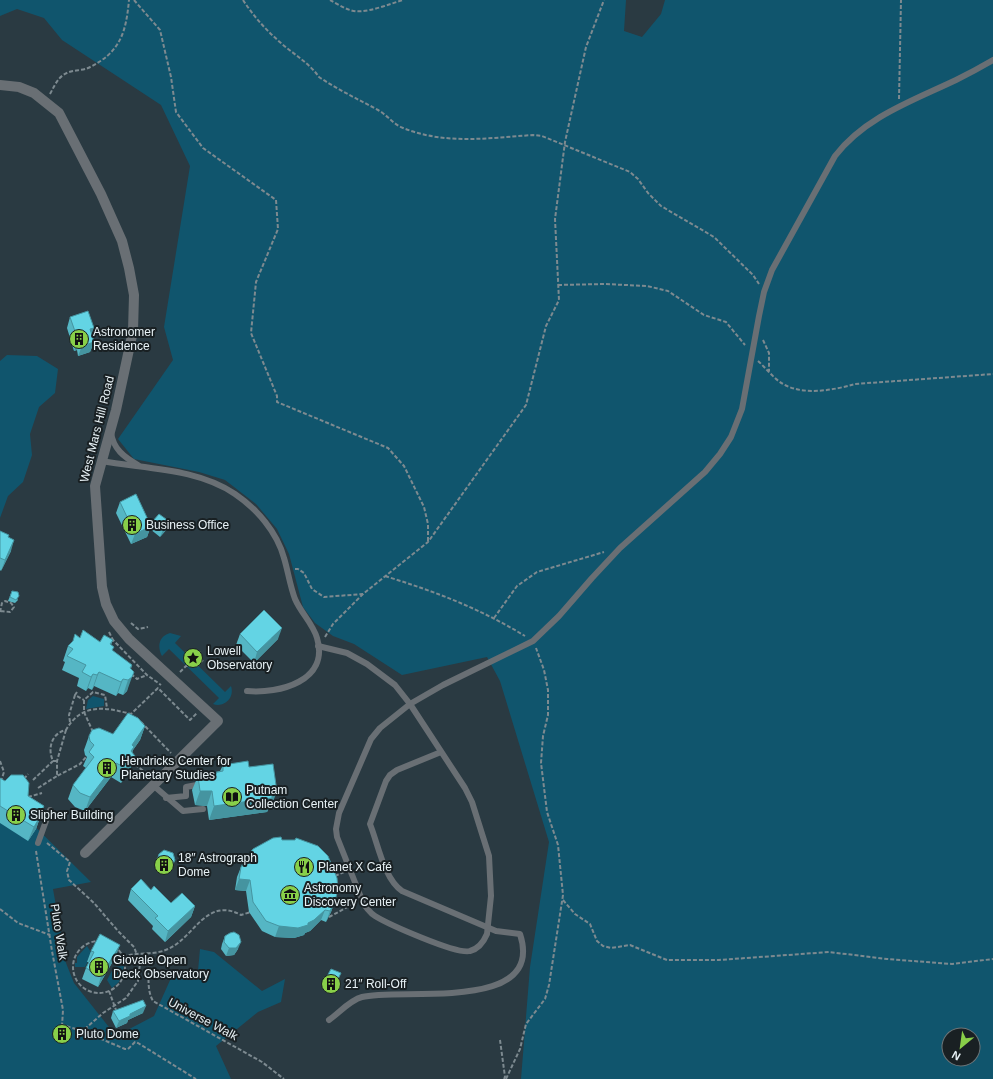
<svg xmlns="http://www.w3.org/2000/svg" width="993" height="1079" viewBox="0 0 993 1079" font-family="Helvetica,sans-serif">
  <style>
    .green { fill: #10556d; fill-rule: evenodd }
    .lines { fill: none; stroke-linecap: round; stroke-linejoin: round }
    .path { stroke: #7d8a90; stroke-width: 2; stroke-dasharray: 4 2; stroke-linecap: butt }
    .service { stroke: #696f74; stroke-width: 6 }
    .minor { stroke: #696f74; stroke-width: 10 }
    .wall { fill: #55b6c4 }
    .shaded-wall { fill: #4594a0 }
    .building { fill: #63d4e4; stroke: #4594a0 }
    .labels { text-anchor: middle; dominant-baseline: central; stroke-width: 4; stroke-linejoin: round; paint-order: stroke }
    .poi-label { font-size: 12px; fill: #e8f2f6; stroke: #192023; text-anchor: start }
    .street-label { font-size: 12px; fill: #e8f2f6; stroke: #192023 }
  </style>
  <rect width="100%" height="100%" fill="#2a3a42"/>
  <g class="green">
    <path d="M0,0H626L624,31L642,37L661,14L665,0H993V1079H521L530,967L549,842L500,681L487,657L402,675L354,644L333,636L315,623L303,607L289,554L277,529L256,504L225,480L199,472L134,459L118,439L173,360L164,327L190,166L161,105L62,40L44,18L17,9L0,16ZM949,1035H973V1059H949Z"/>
    <polygon points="7,355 37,356 58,369 55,393 39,407 30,434 32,455 23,482 8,496 0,518 0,361"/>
    <path d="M170,633L181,636L175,643L222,689L225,692L231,686C235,698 224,708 213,704L219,698L169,649L162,656C157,646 159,636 170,633Z"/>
    <polygon points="93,696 104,699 104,706 86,709 88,700"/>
    <polygon points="0,792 91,882 53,889 66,963 74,983 116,1036 154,1016 171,978 198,971 200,949 214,952 262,991 285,979 281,1002 258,1012 216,1046 231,1079 0,1079"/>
    <polygon points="87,946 92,954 85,967 75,967 75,963 77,963 77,957"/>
    <polygon points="124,966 119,982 112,988 107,980 114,967"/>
  </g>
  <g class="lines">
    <g class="path">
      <polyline points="134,0 160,30 171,77 176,112 203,148 276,200 278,229 256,282 251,333 277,396 277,402 388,448 404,466 424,507 428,524 428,541"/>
      <path d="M243,0C254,17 267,31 282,44C295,55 310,64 319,77C338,90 358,99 378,110C387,115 393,124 403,128C445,145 489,138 533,135L542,136L630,172L638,179L648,193L661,206L714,237L753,275L759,284"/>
      <path d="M330,0C336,3 343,8 350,10C364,15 389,4 403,0"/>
      <path d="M50,94C56,83 59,74 73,71C78,70 84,70 88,68C120,53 126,33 129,0"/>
      <polyline points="899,99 901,0"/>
      <polyline points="558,285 604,284 647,286 668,291 704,315 726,322 745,345"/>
      <polyline points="763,340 769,353 769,371"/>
      <path d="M758,361C766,368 774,379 783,384C804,396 834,390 855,384L993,374"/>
      <polyline points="295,569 298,569 304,573 312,589 324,597 363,594 428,542 526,405 546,326 559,300 555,219 565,142 586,47 604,0"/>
      <path d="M385,576C436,592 479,608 525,636"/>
      <polyline points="0,612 2,603 5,601 11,603 14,607 10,612 1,611"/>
      <polyline points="494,618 517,586 537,572 604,552"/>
      <polyline points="131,623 138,629 148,627"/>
      <polyline points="109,632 113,640"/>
      <polyline points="325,637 333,624 363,594"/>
      <polyline points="111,641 113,640 147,675 161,685"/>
      <polyline points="180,672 186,666 197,666 204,659"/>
      <polyline points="131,674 137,679 147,675"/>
      <polyline points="77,692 75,695 84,700"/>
      <polyline points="70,722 69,715 75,695"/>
      <polyline points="141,722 171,753"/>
      <polyline points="66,730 57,761 57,776 80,764 86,757"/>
      <polyline points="93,732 84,712 84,700 93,692 105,695 107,708"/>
      <polyline points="0,761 4,772 0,784"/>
      <path d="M57,761H53C47,748 52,733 66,730C81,703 105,707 131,714L158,688L190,720L197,713"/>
      <polyline points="130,761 149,775"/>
      <polyline points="24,779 28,774"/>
      <polyline points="184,779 192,771"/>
      <polyline points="33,780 53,761"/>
      <polyline points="38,788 57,776"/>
      <polyline points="28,797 42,793"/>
      <polyline points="47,843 70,862 67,871 69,880 94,903 118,931 134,947 140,963 138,981 126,998 103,1013 86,1028 76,1029 62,1025"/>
      <polyline points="36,851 52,951 63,1010 62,1026"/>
      <polyline points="335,876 344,872"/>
      <polyline points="563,900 575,914 590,924 597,941 603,946 611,948 630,945 667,960 719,960 829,952 887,959 952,964 993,959"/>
      <polyline points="0,909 18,923 50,935"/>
      <polyline points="329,917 355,903"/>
      <circle cx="99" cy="967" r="26"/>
      <path d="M147,955C151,970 145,987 153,1001L262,1062L284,1079"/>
      <path d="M123,957C138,951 153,956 168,949C194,938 206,896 241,915L251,912"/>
      <polyline points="109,991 116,1010"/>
      <polyline points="86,1028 94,1036 125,1049 128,1049 135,1042 138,1043 196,1079"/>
      <polyline points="500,1040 505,1077 504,1079"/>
      <polyline points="506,1079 520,1049 526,1024 545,999 549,985 563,895 558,845 547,812 541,763 543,736 548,715 548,690 544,670 536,648"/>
    </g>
    <g class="service">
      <path d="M111,432C113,449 124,457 138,465"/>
      <path d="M101,461C145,469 197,468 235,494C257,509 277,532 284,558C288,571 290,586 295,599C301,613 313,624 317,638C330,681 279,694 247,691"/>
      <path d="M318,646L347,653L367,664L395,685L410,704L465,788L472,802L489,856L491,896L487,934C484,941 478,949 470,951C457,955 388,924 375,916C370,913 368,909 364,905L337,837L336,829L339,813L371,739L380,728L410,704L443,685L533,641L559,616L592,578L620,548L705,472L720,454L731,437L742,409L759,316L764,292L772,270L835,156C865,117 912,101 956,80C968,74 981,67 993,60"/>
      <polyline points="154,786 183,811 203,809"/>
      <polyline points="166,798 186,796 186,787 202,784"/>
      <polyline points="38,843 50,810"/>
      <path d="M329,1020C339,1013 350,1000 362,997C400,987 546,1014 520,934L496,931L402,891C384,879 378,844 370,824L386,781L390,775L397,770L441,752"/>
    </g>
    <polyline class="minor" points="0,85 19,87 34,93 59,113 101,194 122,241 129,268 134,295 133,331 116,410 95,486 102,587 106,604 114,621 129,639 218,721 85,853"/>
  </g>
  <g class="wall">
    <polygon points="70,317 94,328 92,333 94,342 90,352 78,356 77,350 74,351 67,328"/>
    <polygon points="120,502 151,526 147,537 131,544 116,513"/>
    <polygon points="152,522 167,529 160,537 150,529"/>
    <polygon points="0,531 8,537 11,551 1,571 0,570"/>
    <polygon points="12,591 18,600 15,603 8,601"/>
    <polygon points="83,630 100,642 113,640 111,645 113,651 132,665 131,669 127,691 123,695 118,693 116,696 94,686 92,690 88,688 86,691 77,686 79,678 62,670 65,662 63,661 68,646 80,638"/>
    <polygon points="240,634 278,639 254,663 236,645"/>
    <polygon points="145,726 140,740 133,750 132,753 130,770 121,783 111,777 85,811 75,807 68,799 73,785 86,768 83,766 87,757 85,755 84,750 89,736 113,734"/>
    <polygon points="223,765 249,767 271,806 270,806 267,812 209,820 207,806 195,805 192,790 198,776 220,771"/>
    <polygon points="0,778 44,806 36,829 28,841 0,823"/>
    <polygon points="159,854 172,867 170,871 165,874 158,872 156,867 156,861"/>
    <polygon points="241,867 335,901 331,912 326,922 321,920 310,931 305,933 304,935 294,938 275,937 262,931 249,912 246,891 235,890 237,877"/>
    <polygon points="131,889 151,890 171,903 195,906 191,917 165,942 152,929 153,926 128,900"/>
    <polygon points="225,936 238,949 234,955 226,956 221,949 222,944"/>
    <polygon points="91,951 116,956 98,987 82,979 86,968 89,962 87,962"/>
    <polygon points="325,980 338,980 332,992 323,987"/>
    <polygon points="113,1011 143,1013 128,1020 127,1023 116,1028 111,1018"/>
    <polygon points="58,1029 69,1033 67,1037 64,1040 60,1040 57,1037 56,1033"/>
  </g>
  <g class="shaded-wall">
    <polygon points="94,328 90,338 90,329"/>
    <polygon points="78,340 80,340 77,350 74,351"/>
    <polygon points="94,342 90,352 78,356 82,346"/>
    <polygon points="170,522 167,529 160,537 163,530"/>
    <polygon points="151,526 147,537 131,544 135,534"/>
    <polygon points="14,540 11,551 1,571 5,560"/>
    <polygon points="282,628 278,639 254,663 257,652"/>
    <polygon points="99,672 94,686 92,690 97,675"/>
    <polygon points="93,674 88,688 86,691 91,677"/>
    <polygon points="132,677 127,691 123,695 128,680"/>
    <polygon points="123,679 118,693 116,696 121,682"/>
    <polygon points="145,726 140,740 133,750 129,761 132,745"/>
    <polygon points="135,756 130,770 121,783 126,768"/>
    <polygon points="116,763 111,777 85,811 90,797"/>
    <polygon points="200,791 212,791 207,806 195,805"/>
    <polygon points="277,792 271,806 270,806 267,812 209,820 214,806"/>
    <polygon points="44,806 36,829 28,841 39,814"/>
    <polygon points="175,860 170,871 165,874 167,866"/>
    <polygon points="239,879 250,880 246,891 235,890"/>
    <polygon points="335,901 331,912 326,922 330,911"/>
    <polygon points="195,906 191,917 165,942 168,931"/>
    <polygon points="325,910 321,920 310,931 305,933 304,935 294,938 275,937 279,926 308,923"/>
    <polygon points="241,942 238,949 234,955 226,956 229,948"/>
    <polygon points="120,945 116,956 98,987 101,976"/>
    <polygon points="146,1006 143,1013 128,1020 127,1023 116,1028 119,1021 130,1014"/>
    <polygon points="69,1033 67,1037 64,1040 60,1040 61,1036"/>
  </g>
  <g class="building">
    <polygon points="88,311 94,328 90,329 94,342 82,346 80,340 78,340 70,317"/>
    <polygon points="136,494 151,526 135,534 120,502"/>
    <polygon points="159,514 170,522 163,530 152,522"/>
    <polygon points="0,531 9,535 8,537 14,540 5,560 0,558"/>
    <polygon points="12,591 18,592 19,596 16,600 10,597"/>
    <polygon points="264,610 282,628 257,652 240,634"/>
    <polygon points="83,630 100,642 104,635 113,640 110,644 114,647 112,650 132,665 130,668 134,672 132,677 128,680 123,679 121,682 99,672 97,675 93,674 91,677 82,672 86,665 67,656 73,649 68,646 73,641 75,634 80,638"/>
    <polygon points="128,713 138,718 145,726 132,745 134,747 131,751 135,756 126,768 116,763 90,797 80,793 73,785 94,757 89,752 94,745 90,741 89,736 92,730 99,728 113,734"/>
    <polygon points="248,761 249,767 273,764 277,792 272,793 272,798 214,806 212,791 200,791 198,776 223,771 223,765"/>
    <polygon points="11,775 23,775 29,783 28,796 44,806 39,814 41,815 34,827 0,806 0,778 5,781"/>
    <polygon points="281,837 282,840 295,840 296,838 318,846 328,856 337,878 338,889 335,901 330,911 325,910 314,920 308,923 308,925 298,928 279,926 266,921 253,902 250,880 239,879 241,867 246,858 253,849 273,838"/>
    <polygon points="164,850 173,853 175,860 173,864 167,866 161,864 158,860 159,854"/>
    <polygon points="141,879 151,890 154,886 171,903 182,893 195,906 168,931 155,918 158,916 131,889"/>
    <polygon points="234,932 239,935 241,942 236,948 229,948 224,942 225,936 230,933"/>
    <polygon points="100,934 120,945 101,976 86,968 94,952 91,951"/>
    <polygon points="331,969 341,973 335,985 325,980"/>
    <polygon points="143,1000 146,1006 130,1014 130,1016 119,1021 113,1011"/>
    <circle cx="63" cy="1031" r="5.5"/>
  </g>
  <defs>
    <g id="building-disc" transform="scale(1)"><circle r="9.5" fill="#88cf49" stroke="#192023"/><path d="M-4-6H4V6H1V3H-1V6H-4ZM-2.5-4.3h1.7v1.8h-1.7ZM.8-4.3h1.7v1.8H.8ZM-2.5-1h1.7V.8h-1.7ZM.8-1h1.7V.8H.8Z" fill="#111"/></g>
    <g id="sight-disc" transform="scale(1)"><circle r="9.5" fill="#88cf49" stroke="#192023"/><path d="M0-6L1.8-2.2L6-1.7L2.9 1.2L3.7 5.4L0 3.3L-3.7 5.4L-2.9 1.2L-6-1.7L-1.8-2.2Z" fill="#111"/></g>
    <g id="library-disc" transform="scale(1)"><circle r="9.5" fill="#88cf49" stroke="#192023"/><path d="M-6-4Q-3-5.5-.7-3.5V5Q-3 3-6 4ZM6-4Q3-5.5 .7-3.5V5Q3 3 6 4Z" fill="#111"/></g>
    <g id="restaurant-disc" transform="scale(1)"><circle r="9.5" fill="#88cf49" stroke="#192023"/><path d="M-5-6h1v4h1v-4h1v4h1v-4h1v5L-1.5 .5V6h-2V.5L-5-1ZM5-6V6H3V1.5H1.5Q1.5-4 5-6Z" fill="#111"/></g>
    <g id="museum-disc" transform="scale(1)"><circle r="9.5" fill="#88cf49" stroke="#192023"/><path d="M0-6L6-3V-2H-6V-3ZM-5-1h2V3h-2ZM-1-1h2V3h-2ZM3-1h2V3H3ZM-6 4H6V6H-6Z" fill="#111"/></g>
  </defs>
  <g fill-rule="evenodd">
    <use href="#building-disc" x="79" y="339"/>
    <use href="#building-disc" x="132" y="525"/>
    <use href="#sight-disc" x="193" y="658"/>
    <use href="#building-disc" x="107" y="768"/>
    <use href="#library-disc" x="232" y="797"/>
    <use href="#building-disc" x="16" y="815"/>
    <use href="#building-disc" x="164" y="865"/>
    <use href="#restaurant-disc" x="304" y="867"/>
    <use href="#museum-disc" x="290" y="895"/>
    <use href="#building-disc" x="99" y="967"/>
    <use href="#building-disc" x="331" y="984"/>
    <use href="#building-disc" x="62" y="1034"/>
  </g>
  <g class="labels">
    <g class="poi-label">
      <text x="93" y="332">Astronomer<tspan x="93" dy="14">Residence</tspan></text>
      <text x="146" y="525">Business Office</text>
      <text x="207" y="651">Lowell<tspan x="207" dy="14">Observatory</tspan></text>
      <text x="121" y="761">Hendricks Center for<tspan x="121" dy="14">Planetary Studies</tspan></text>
      <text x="246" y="790">Putnam<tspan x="246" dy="14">Collection Center</tspan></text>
      <text x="30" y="815">Slipher Building</text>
      <text x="178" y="858">18″ Astrograph<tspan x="178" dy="14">Dome</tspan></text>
      <text x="318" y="867">Planet X Café</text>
      <text x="304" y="888">Astronomy<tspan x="304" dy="14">Discovery Center</tspan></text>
      <text x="113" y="960">Giovale Open<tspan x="113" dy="14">Deck Observatory</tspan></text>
      <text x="345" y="984">21″ Roll-Off</text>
      <text x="76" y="1034">Pluto Dome</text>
    </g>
    <g class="street-label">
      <text transform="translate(97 429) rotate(-76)">West Mars Hill Road</text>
      <text transform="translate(59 932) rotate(81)">Pluto Walk</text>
      <text transform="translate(203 1019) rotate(28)">Universe Walk</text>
    </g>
  </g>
  <g transform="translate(961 1047) rotate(209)"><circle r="19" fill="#192023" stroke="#6c7477"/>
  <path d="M0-3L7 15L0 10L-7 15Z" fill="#88cf49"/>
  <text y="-6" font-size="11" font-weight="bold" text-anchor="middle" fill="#e8f2f6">N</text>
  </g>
</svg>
